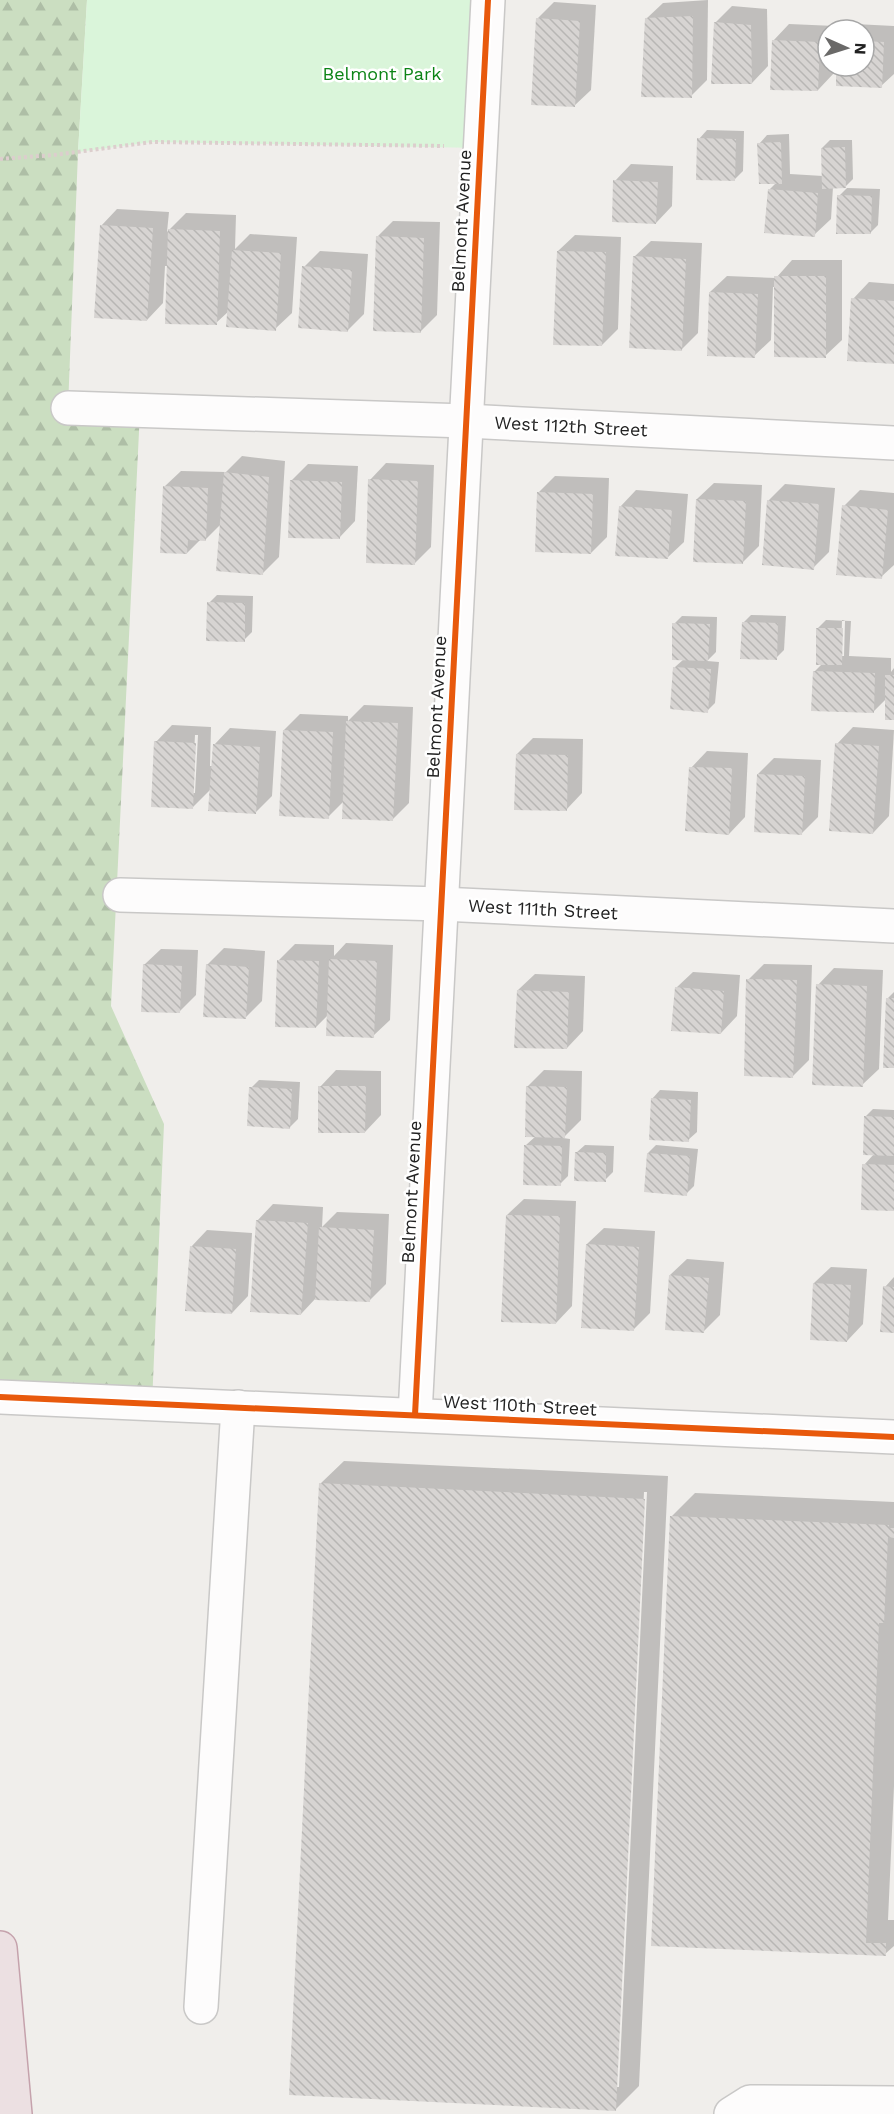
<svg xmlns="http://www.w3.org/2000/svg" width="894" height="2114" viewBox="0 0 894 2114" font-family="'Work Sans',sans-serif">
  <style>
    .forest { fill: url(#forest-firs) }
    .park { fill: #daf5da }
    .shadow { fill: #0003; fill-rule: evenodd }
    .building { fill: url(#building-back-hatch) }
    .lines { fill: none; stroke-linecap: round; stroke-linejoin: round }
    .minor-casing { stroke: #c9c8c7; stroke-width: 36 }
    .highway-casing { stroke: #c5a2ac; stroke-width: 36 }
    .path { stroke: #dccecd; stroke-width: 4; stroke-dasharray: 3 3; stroke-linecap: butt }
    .minor { stroke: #fdfcfc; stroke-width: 33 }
    .highway { stroke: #ece0e2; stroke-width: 33 }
    .cycleway-casing { stroke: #fff; stroke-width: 10 }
    .cycleway { stroke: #e8590c; stroke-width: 6 }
    .labels { text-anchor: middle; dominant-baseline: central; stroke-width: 5; stroke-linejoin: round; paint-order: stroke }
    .park-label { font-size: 18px; fill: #0c8416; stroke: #fff }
    .street-label { font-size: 18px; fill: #222; stroke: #fff }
  </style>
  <defs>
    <pattern id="forest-firs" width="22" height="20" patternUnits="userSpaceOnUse" patternTransform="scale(1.5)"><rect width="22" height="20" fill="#cbdec1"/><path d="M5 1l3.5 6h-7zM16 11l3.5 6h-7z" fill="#aebea6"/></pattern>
    <pattern id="building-back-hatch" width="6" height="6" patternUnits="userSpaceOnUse" patternTransform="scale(1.5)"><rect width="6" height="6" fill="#d7d4d2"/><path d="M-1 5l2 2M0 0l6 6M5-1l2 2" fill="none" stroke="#b8b6b4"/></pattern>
  </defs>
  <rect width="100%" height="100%" fill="#f0eeeb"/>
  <polygon class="forest" points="0,0 87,0 78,152 68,408 140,411 111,1006 164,1124 152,1404 0,1397"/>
  <polygon class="park" points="87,0 488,0 480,148 152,142 78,152"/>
  <g class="shadow">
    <polygon points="708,0 707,80 691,96 646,19 663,3"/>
    <polygon points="554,2 596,5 591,90 574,106 537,19"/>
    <polygon points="732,6 767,9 768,66 752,83 715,23"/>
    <polygon points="789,24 835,26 835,30 828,30 828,66 834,66 834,73 818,90 773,41"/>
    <polygon points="855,24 894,26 894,74 881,86 838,66 864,66 864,30 849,30"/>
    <polygon points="707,130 744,131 743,171 735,179 699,139"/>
    <polygon points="789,134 790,174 823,176 822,148 830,140 852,140 853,179 845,187 833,187 831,219 814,235 769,190 777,182 759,144 767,135"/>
    <polygon points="631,164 673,166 672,206 656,223 615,181"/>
    <polygon points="847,188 880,189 878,225 870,233 839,196"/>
    <polygon points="117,209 169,212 167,232 186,213 236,215 235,249 250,234 297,237 292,313 275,329 229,311 216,323 168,266 165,266 163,303 147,320 101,226"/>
    <polygon points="393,221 440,222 437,315 421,331 377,237"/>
    <polygon points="575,235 621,237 618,329 602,345 558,251"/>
    <polygon points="651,241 702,243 698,333 682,349 634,257"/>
    <polygon points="320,251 368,254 364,314 348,330 304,267"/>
    <polygon points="792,260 842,260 842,340 825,356 776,287 773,287 771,340 754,356 710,292 727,276 776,278"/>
    <polygon points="869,282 894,284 894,363 853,299"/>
    <polygon points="242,456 285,461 279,557 263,573 222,523 206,539 201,539 187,553 164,487 181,471 226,472"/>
    <polygon points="386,463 434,465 431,547 415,563 370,480"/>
    <polygon points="308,464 358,466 355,521 339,538 292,480"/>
    <polygon points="555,476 609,478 607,537 591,553 539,492"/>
    <polygon points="714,483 762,485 759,546 743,562 697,499"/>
    <polygon points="785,484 835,488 829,552 813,568 768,501"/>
    <polygon points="636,490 688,494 684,542 667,558 620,507"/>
    <polygon points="860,490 894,493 894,565 881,577 844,506"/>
    <polygon points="217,595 253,596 252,632 244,640 209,603"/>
    <polygon points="751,615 786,616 784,650 776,658 743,623"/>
    <polygon points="682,616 717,617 716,652 707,661 719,662 715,703 707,711 675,667 684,659 674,624"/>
    <path d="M826,620L851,621L849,656L891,658V672L894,668V718L886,699L873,712L814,672L823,663L818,628ZM842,620L845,621L844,656H841Z"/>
    <polygon points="364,705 413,707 409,803 393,819 344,801 328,817 284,730 300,714 348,716 348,721"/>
    <path d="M172,725L211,727L210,766H213L214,745L230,728L276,731L272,796L255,813L211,789L192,808L156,742ZM195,735H198L195,793H192Z"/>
    <polygon points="853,727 894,730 889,816 873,833 837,744"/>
    <polygon points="533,738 583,739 582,793 566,810 517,754"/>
    <polygon points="707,751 748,753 745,817 729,834 691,768"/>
    <polygon points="774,758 821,760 818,817 802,833 758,774"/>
    <polygon points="346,943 393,945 390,1020 373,1036 328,1015 316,1027 279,960 295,944 334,945 334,956"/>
    <polygon points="224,948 265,951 262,1001 245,1018 208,964"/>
    <polygon points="161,949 198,950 196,995 180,1011 144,965"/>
    <polygon points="764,964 812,965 809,1060 793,1076 748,980"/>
    <polygon points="834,968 883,970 879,1069 862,1085 818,985"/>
    <polygon points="693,972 740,975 737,1016 721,1033 676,988"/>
    <polygon points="535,974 585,976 583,1031 567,1048 518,990"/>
    <polygon points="894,992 894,1067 887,999"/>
    <polygon points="336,1070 381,1071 381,1115 365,1132 320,1087"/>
    <polygon points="544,1070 582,1071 581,1120 563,1138 570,1139 568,1176 560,1184 526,1145 536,1136 528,1086"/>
    <polygon points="259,1080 300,1082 298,1119 290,1127 251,1088"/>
    <polygon points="660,1090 698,1092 697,1132 688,1140 652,1099"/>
    <polygon points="873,1109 894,1110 894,1209 864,1165 874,1154 865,1117"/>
    <polygon points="585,1145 614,1146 613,1172 605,1180 576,1153"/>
    <polygon points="656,1145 698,1149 694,1186 686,1194 648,1153"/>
    <polygon points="524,1199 576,1201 572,1306 556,1323 507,1215"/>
    <polygon points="273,1204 323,1207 322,1227 337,1212 389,1214 386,1284 369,1301 316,1298 301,1314 257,1221"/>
    <polygon points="604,1228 655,1231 650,1313 633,1330 587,1244"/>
    <polygon points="207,1230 252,1233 248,1296 232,1313 191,1247"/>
    <polygon points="687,1259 724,1262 720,1315 704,1331 670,1275"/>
    <polygon points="831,1267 867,1269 863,1324 847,1341 814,1283"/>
    <polygon points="894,1277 894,1332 885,1287"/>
    <path d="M344,1461L668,1476L639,2086L615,2110L320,1484ZM644,1492H647L619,2087H616Z"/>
    <polygon points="695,1493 894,1502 894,1786 888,1920 894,1920 894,1946 885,1954 653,1945 672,1516"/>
  </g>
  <g class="building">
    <polygon points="693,16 692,98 641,97 645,18"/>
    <polygon points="536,18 580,21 575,107 531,105"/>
    <polygon points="714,22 751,25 752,84 711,84"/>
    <polygon points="772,40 820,42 818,91 770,90"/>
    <polygon points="864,41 884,42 882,88 836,86 836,66 864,66"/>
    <polygon points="697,138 736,139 735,181 696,180"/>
    <polygon points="781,142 782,184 759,184 757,143"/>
    <polygon points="845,147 846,188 822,189 821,148"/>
    <polygon points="613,180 658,182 656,224 612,222"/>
    <polygon points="768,189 818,193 815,237 764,233"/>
    <polygon points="837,195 872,196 871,234 836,234"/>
    <polygon points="100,225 153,228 147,321 94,318"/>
    <polygon points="168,229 220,231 217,325 165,324"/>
    <polygon points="376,236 424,238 421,333 373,331"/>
    <polygon points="232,250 281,253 276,331 226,327"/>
    <polygon points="557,251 606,252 602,346 553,345"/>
    <polygon points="633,256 686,259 682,351 629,348"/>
    <polygon points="302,266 352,270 348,332 298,328"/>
    <polygon points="774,276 826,276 826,358 774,357"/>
    <polygon points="709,292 758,294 755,358 707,356"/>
    <polygon points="851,298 894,301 894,364 847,361"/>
    <polygon points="224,472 269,477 263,575 216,571"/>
    <polygon points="368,479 418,481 415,565 366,563"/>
    <polygon points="290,480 342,482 340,539 288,538"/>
    <polygon points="163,486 208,488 206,541 188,540 187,554 160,553"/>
    <polygon points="537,492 593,494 591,554 535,552"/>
    <polygon points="696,499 746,501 743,564 693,562"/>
    <polygon points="767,500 819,504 814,570 762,565"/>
    <polygon points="842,505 888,510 882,579 836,575"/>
    <polygon points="619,506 672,510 668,559 615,556"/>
    <polygon points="207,602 245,603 245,642 206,641"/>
    <polygon points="742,622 778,623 777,660 740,659"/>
    <polygon points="672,623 710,624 708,661 672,660"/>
    <polygon points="816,628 843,628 842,665 816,665"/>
    <polygon points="673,667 711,669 708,713 670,709"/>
    <polygon points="813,671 875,673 874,713 811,711"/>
    <rect x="885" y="675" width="9" height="45"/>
    <polygon points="346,721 398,723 393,821 342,819"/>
    <polygon points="283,730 333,732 329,819 279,816"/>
    <polygon points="154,741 196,743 193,809 151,807"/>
    <polygon points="835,743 879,746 873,834 829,831"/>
    <polygon points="213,744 260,747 256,814 208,811"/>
    <polygon points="516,754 568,755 567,811 514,810"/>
    <polygon points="689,767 732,768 729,835 685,831"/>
    <polygon points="757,774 805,776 802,835 754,832"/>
    <polygon points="329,959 377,961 374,1038 326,1036"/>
    <polygon points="277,960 319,961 316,1028 275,1027"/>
    <polygon points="143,964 182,966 180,1013 141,1012"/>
    <polygon points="206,964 249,967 246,1019 203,1017"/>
    <polygon points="746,979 797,980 793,1078 744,1076"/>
    <polygon points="816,984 867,986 863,1087 812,1085"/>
    <polygon points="675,987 724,991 721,1034 671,1031"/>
    <polygon points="517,990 569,992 567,1049 514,1048"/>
    <polygon points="886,998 894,998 894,1068 883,1068"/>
    <polygon points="318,1086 366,1086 365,1133 318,1133"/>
    <polygon points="526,1086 567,1087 565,1138 525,1137"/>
    <polygon points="249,1087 292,1089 290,1129 247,1126"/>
    <polygon points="651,1098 691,1100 689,1142 649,1140"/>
    <polygon points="864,1116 894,1117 894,1156 863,1155"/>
    <polygon points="524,1145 562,1146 561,1186 523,1185"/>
    <polygon points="575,1152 606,1153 606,1182 574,1181"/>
    <polygon points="647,1153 690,1156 687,1196 644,1192"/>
    <polygon points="862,1164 894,1165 894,1211 861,1210"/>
    <polygon points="506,1215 560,1216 556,1324 501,1322"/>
    <polygon points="256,1220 308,1223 301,1315 250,1312"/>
    <polygon points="319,1227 374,1230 370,1302 315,1300"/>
    <polygon points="586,1244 639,1247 634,1331 581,1328"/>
    <polygon points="190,1246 236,1249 232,1314 185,1311"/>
    <polygon points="669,1275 709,1278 704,1333 665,1330"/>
    <polygon points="813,1283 851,1285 847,1342 810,1340"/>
    <polygon points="883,1286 894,1287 894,1333 880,1332"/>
    <polygon points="319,1483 645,1499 616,2111 289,2095"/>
    <polygon points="670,1516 889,1525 889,1528 894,1528 894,1538 888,1537 884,1623 879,1623 866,1943 886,1943 886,1956 651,1946"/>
  </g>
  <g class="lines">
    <g class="minor-casing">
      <g id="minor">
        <polyline points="68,408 466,421 894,443"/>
        <polyline points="120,895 441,904 894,926"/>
        <polyline points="0,1397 894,1437"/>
        <polyline points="415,1415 488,0"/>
        <polyline points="201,2007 238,1407"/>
        <polyline points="731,2114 750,2102 894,2103"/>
      </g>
    </g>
    <g class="highway-casing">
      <polyline id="highway" points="0,1948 15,2114"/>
    </g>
    <polyline class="path" points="0,159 54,155 152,142 444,146"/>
    <use href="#minor" class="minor"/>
    <use href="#highway" class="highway"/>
    <g class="cycleway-casing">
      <g id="cycleway">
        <polyline points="0,1397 894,1437"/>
        <polyline points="415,1415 488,0"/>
      </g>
    </g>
    <use href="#cycleway" class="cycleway"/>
  </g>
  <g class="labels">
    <g class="park-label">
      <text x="382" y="73">Belmont Park</text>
    </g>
    <g class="street-label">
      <text transform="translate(461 221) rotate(-87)">Belmont Avenue</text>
      <text transform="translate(571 426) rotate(3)">West 112th Street</text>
      <text transform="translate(436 707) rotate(-87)">Belmont Avenue</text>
      <text transform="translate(543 909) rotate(3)">West 111th Street</text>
      <text transform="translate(411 1192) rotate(-87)">Belmont Avenue</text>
      <text transform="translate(520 1405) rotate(3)">West 110th Street</text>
    </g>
  </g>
  <g transform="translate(846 48) rotate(93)"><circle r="28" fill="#ffffff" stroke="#a7a7a7" stroke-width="1.5"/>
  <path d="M0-4.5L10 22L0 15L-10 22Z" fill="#6a6968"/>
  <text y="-9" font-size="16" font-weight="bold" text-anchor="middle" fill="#222222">N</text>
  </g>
</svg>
